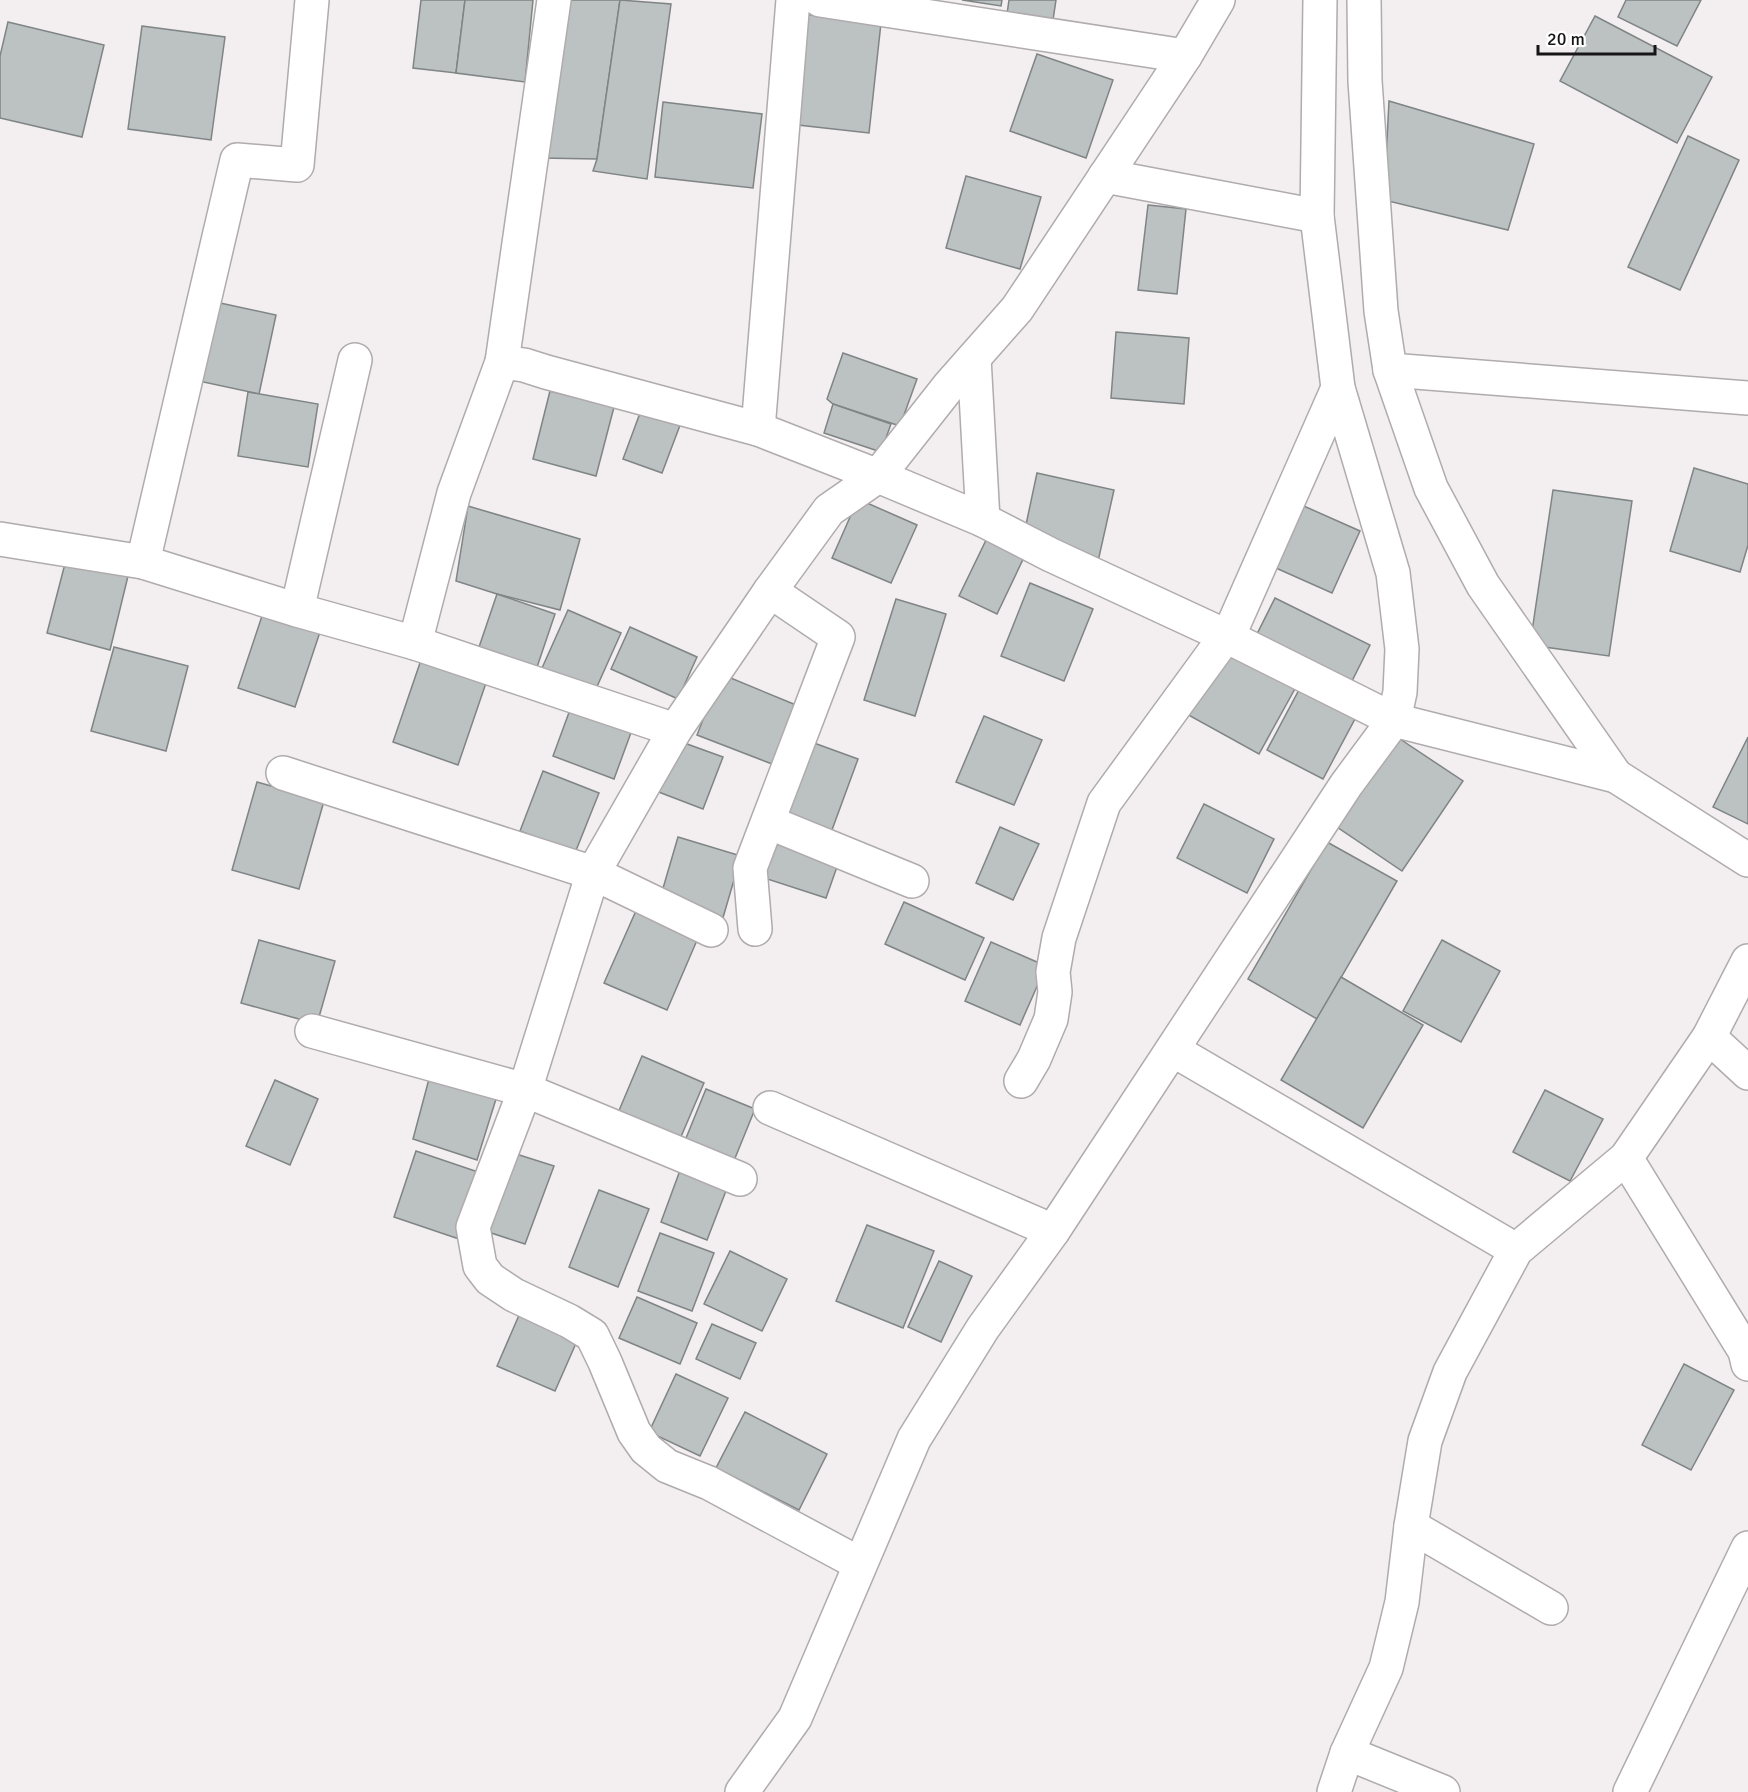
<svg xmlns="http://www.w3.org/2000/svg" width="1748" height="1792" viewBox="0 0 1748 1792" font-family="Signika,sans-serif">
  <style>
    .building { fill: #bcc1c2; stroke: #7f8485; stroke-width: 1.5 }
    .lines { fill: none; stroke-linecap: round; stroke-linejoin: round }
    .street-casing { stroke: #b0abad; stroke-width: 36 }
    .street { stroke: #fff; stroke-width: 33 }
  </style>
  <rect width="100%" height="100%" fill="#f3eeef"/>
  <g class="building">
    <polygon points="421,0 465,0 456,73 413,68"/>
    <polygon points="465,0 533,0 525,82 456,73"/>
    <polygon points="564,0 620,0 597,159 540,158"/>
    <polygon points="620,0 671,4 647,179 593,171 597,159"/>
    <polygon points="962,0 1002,0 1001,6"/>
    <polygon points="1009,0 1056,0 1053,20 1007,14"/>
    <polygon points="1626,0 1701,0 1677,46 1618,17"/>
    <polygon points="801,14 881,23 869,133 789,124"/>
    <polygon points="1595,16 1712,77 1677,143 1560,81"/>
    <polygon points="8,22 104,45 82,137 0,118 0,56"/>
    <polygon points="142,26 225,37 211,140 128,129"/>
    <polygon points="1037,54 1113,80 1086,158 1010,131"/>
    <polygon points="1389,101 1534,144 1508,230 1384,200"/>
    <polygon points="663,102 762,114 753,188 655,177"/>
    <polygon points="1688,136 1739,160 1680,290 1628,267"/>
    <polygon points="966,176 1041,197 1020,269 946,248"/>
    <polygon points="1148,205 1186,209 1177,294 1138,290"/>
    <polygon points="211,301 276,315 259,394 194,380"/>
    <polygon points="1116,332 1189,338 1184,404 1111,398"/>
    <polygon points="843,353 917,379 900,426 833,404 827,399"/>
    <polygon points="550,391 614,407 596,476 533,459"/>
    <polygon points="248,392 318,404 308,467 238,456"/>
    <polygon points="833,404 891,424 881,452 824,433"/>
    <polygon points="643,405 682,420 662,473 623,459"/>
    <polygon points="1694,468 1748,484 1748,545 1740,572 1670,551"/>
    <polygon points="1037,473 1114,490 1097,566 1024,534"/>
    <polygon points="1553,490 1632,501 1609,656 1530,645"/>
    <polygon points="858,499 917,525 891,583 832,558"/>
    <polygon points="1297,503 1360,531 1332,593 1269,565"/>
    <polygon points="468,506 580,539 560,610 497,594 456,581"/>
    <polygon points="989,534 1027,551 997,614 959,596"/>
    <polygon points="67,556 129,572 110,650 47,633"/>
    <polygon points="1030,583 1093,609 1064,681 1001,656"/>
    <polygon points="497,594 555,614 536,670 478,650"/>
    <polygon points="1275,598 1370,645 1347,691 1252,644"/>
    <polygon points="896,599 946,614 915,716 864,700"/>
    <polygon points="568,610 621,633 595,691 542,668"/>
    <polygon points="263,613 320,632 295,707 238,688"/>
    <polygon points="630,627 697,657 678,699 611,669"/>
    <polygon points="1220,644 1297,685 1259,754 1183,712"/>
    <polygon points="114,647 188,666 166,751 91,731"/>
    <polygon points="422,657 487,680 458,765 393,742"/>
    <polygon points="721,674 796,705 772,764 697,735"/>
    <polygon points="1300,688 1356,717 1323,779 1267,750"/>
    <polygon points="571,707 632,730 614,779 553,756"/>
    <polygon points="984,716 1042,740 1014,805 956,782"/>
    <polygon points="1394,735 1463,781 1402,871 1334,825"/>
    <polygon points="1748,737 1748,824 1713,807"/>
    <polygon points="803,739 858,759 829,838 775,819"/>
    <polygon points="676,740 723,757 703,809 656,791"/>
    <polygon points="543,771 599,793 575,853 520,831"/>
    <polygon points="257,782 324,801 299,889 232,870"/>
    <polygon points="1204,804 1274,839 1247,893 1177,858"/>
    <polygon points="1000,827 1039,844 1013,900 976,883"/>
    <polygon points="678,837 741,856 722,921 659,902"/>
    <polygon points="773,842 838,864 826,898 761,877"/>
    <polygon points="1327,842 1397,881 1317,1019 1248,979"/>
    <polygon points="904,902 984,938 965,980 885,944"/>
    <polygon points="639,904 701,931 667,1010 604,983"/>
    <polygon points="259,940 335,961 317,1024 241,1003"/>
    <polygon points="1442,940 1500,971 1461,1042 1403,1011"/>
    <polygon points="991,942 1046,966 1020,1025 965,1001"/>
    <polygon points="1341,977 1423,1025 1363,1128 1281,1080"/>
    <polygon points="642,1056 704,1083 677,1146 615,1120"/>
    <polygon points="429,1079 496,1099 477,1160 413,1139"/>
    <polygon points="275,1080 318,1099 290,1165 246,1146"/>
    <polygon points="706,1089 755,1109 731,1168 682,1148"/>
    <polygon points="1545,1090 1603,1119 1570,1181 1513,1152"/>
    <polygon points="416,1151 481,1173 459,1239 394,1217"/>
    <polygon points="513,1153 554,1166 525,1244 473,1227"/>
    <polygon points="682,1165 729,1183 707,1240 661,1222"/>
    <polygon points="599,1190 649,1209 618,1287 569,1267"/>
    <polygon points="867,1225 934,1251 903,1328 836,1301"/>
    <polygon points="660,1233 714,1253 692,1311 638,1291"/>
    <polygon points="730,1251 787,1279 762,1331 704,1304"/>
    <polygon points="939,1261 972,1276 941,1342 908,1327"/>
    <polygon points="637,1297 697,1323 680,1364 619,1338"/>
    <polygon points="523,1306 581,1332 555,1391 497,1366"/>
    <polygon points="712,1324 756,1343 740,1379 696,1359"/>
    <polygon points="1684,1364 1734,1390 1691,1470 1642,1445"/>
    <polygon points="676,1374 728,1398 700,1456 649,1432"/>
    <polygon points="745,1412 827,1454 799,1510 716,1468"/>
  </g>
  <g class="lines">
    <g class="street-casing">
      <g id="street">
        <polyline points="820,0 1185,56"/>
        <polyline points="1364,0 1365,81 1381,311 1390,370 1431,488 1483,585 1616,776 1748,860"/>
        <polyline points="1105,176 1317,216"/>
        <polyline points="974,358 983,520"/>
        <polyline points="502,362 554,0"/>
        <polyline points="1390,370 1748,398"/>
        <polyline points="758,429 793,0"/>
        <polyline points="0,539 143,562 297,610 415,643 675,730"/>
        <polyline points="143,562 237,160 297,165 312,0"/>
        <polyline points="297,610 355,360"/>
        <polyline points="415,643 454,493 502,362 524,365 546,372 758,429 878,476 983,520 1051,555 1228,637 1394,720 1616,776"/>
        <polyline points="283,773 593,873 711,930"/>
        <polyline points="768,822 912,881"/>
        <polyline points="755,929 750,868 838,637 770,591"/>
        <polyline points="312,1031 525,1090 740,1179"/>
        <polyline points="1709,1037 1748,1073"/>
        <polyline points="1173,1050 1516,1250"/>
        <polyline points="1021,1081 1034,1059 1051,1019 1055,992 1053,972 1059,938 1104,803 1220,644 1228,637 1338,388"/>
        <polyline points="770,1108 1053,1231"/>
        <polyline points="1626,1158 1745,1351 1748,1364"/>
        <polyline points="1411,1526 1551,1608"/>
        <polyline points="860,1564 709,1483 667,1466 646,1449 634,1432 605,1362 592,1335 569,1321 514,1295 490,1279 480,1266 473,1227 525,1090 593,873 675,730 770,591 829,510 878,476 949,386 1017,309 1185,56 1218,0"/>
        <polyline points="1347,1753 1443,1792"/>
        <polyline points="742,1792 795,1718 914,1439 983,1328 1053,1231 1346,785 1394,720 1400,692 1402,649 1393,573 1338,388 1317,216 1320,0"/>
        <polyline points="1334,1792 1347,1753 1386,1668 1402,1602 1411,1526 1425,1441 1450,1372 1516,1250 1626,1158 1709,1037 1748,961"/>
        <polyline points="1630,1792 1748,1548"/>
      </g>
    </g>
    <use href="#street" class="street"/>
  </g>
  <path d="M1538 45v9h117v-9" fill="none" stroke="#171516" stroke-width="3"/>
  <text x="1547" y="45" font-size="18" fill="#171516" stroke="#ffffff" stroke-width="4.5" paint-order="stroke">20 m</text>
</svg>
